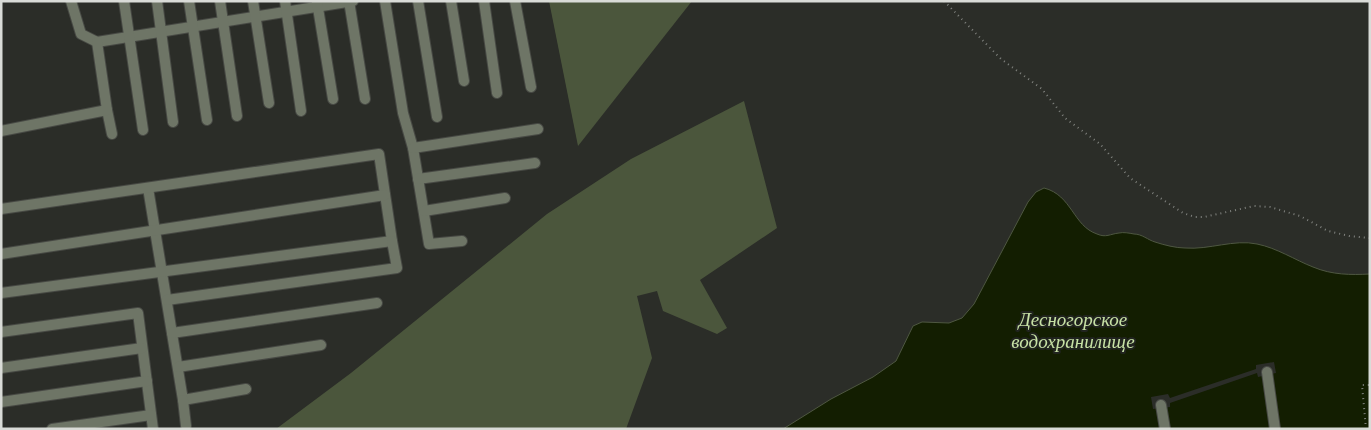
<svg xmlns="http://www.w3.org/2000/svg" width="1371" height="430" viewBox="0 0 1371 430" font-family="'Times New Roman',serif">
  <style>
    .green { fill: #4b563c }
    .water { fill: #131e01; stroke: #4e5741 }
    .pier { fill: #2b2d28 }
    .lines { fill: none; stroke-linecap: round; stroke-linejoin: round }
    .minor-casing { stroke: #474944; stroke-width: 12 }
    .path { stroke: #81837f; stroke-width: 2; stroke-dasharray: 1 4; stroke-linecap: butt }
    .minor { stroke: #6e7566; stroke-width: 10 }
    .labels { text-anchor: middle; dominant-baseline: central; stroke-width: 4; stroke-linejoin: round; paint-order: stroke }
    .water-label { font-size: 19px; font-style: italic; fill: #c7e1a5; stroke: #21241f }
  </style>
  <rect width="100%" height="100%" fill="#2b2d28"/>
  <g class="green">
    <polygon points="549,1 692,1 578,146"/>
    <polygon points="744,101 777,228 700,280 727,328 717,334 663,311 657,291 637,296 652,358 626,429 276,429 351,373 547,214 631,159"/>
  </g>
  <path class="water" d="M1044,188C1072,195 1073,226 1097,234C1106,238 1110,234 1119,233C1123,232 1129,233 1134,234C1142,234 1148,240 1155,242C1164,245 1176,248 1185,248C1209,250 1234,239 1257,244C1277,248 1295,260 1313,267C1332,275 1351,275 1370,274V429H783L831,399L873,377L896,361L913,326L922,322L949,323L962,318L974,304L1028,202L1036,192Z"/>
  <polygon class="pier" points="1274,362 1276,373 1258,377 1257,373 1170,403 1170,407 1153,409 1151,397 1168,394 1170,398 1256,369 1256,365"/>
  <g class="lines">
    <g class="minor-casing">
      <g id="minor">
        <polyline points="71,1 81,34 97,42 353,1"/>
        <polyline points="124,1 143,130"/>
        <polyline points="157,1 173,122"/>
        <polyline points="189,1 207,120"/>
        <polyline points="220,1 237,116"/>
        <polyline points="253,1 269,103"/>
        <polyline points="285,1 301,111"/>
        <polyline points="349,1 365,99"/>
        <polyline points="385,1 403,113 413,148 429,244 462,241"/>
        <polyline points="418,1 437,117"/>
        <polyline points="451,1 464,81"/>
        <polyline points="484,1 497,93"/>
        <polyline points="515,1 531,87"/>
        <polyline points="317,2 333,99"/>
        <polyline points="107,110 112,134"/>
        <polyline points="1,131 107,110 97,42"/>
        <polyline points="413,148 538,129"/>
        <polyline points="418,179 535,163"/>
        <polyline points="148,188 183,400 246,389"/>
        <polyline points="1,209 379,154 392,241 1,293"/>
        <polyline points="424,211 505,198"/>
        <polyline points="1,254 385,195"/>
        <polyline points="167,300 397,268 392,241"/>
        <polyline points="1,332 138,313 153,429"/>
        <polyline points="172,333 377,303"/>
        <polyline points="178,367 321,345"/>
        <polyline points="1,368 142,348"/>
        <polyline points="1267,372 1275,429"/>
        <polyline points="183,400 186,426"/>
        <polyline points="1,402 147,381"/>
        <polyline points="1161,405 1165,429"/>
        <polyline points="52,429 151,415"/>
      </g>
    </g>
    <g class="path">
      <polyline points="944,1 1001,59 1042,89 1065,118 1100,144 1130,178 1183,213 1195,217 1204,217 1254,206 1270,207 1300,216 1328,231 1349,236 1370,238"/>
      <polyline points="1366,429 1362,385 1370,385"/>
    </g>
    <use href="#minor" class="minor"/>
  </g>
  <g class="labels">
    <g class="water-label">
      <text x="1073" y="319">Десногорское<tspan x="1073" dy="22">водохранилище</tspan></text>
    </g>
  </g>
  <rect width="1371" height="430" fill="none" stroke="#d9dbd7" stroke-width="5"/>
</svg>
